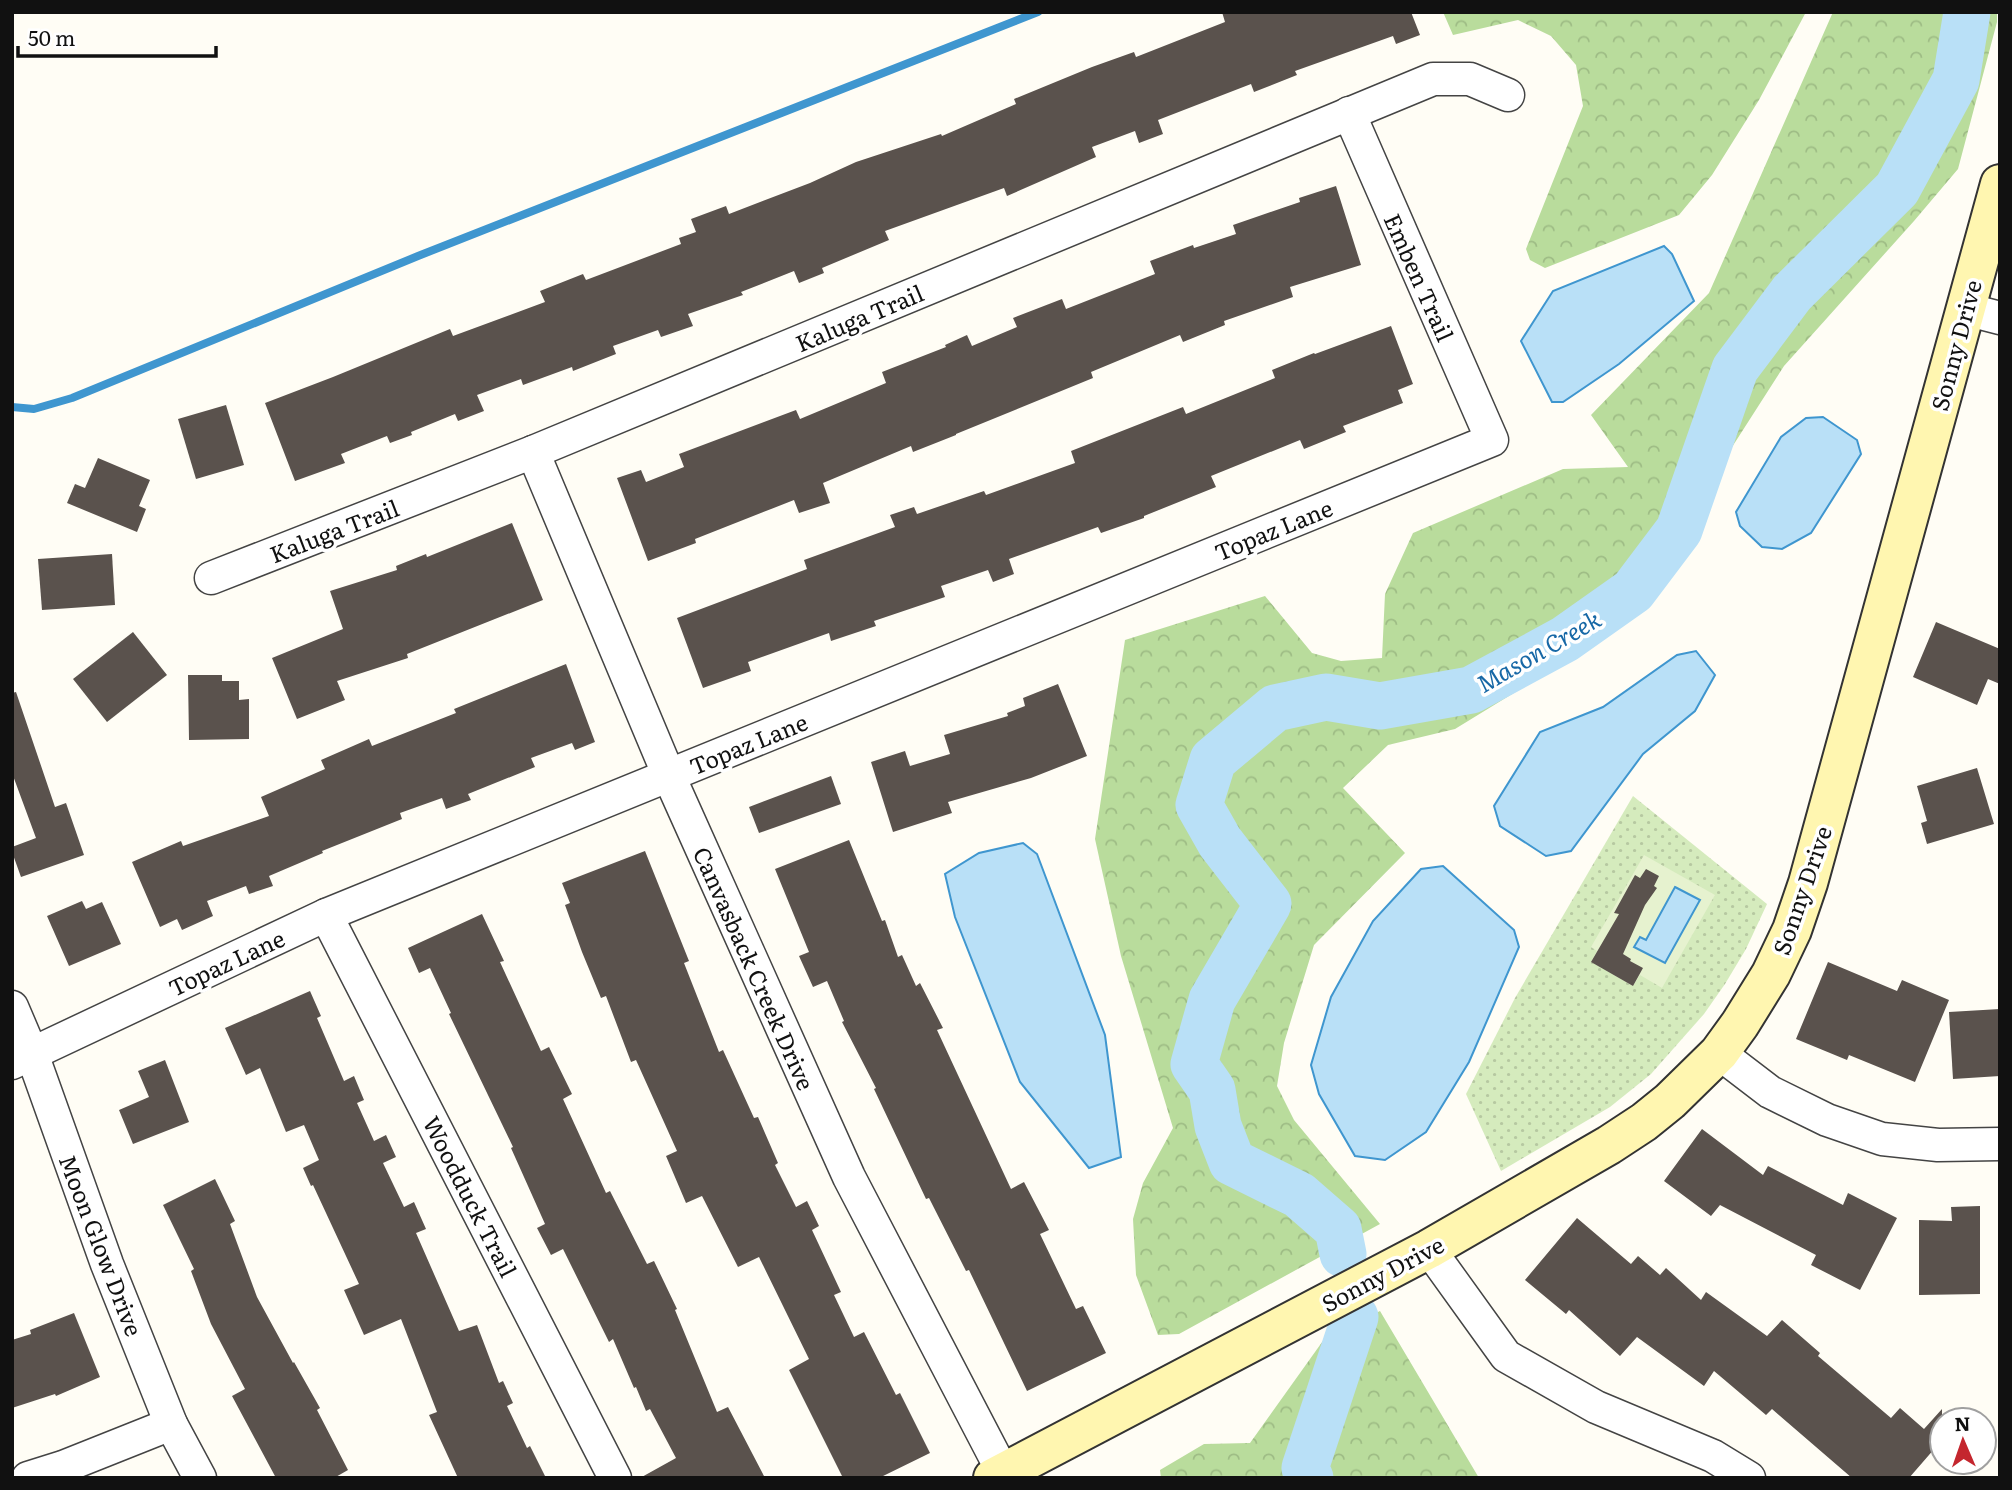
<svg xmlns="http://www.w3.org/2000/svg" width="2012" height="1490" viewBox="0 0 2012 1490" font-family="Literata,serif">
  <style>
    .grass { fill: url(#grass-dots) }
    .forest { fill: url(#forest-crowns) }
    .pitch { fill: #e6f2cf }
    .water { fill: #b9e0f7; stroke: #3f96cf; stroke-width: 2 }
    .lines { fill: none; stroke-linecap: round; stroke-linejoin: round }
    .stream { stroke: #3f96cf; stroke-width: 8 }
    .river { stroke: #b9e0f7; stroke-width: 47 }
    .building { fill: #5a524d }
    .street-casing { stroke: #444; stroke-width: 35 }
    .secondary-casing { stroke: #333; stroke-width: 42 }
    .street { stroke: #fff; stroke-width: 32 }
    .secondary { stroke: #fff6b0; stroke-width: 38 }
    .labels { text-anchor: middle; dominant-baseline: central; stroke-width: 7; stroke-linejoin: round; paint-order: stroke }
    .street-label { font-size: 23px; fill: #111; stroke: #fff }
    .water-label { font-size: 24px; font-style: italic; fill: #1768a6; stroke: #fff }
  </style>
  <defs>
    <pattern id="grass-dots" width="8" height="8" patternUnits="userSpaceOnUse" patternTransform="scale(1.75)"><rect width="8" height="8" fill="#d5ebbd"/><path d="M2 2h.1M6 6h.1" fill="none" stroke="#b6c8a1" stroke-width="1.8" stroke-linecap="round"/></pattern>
    <pattern id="forest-crowns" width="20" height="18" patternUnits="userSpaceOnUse" patternTransform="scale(1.75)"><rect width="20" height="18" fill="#b9dc9c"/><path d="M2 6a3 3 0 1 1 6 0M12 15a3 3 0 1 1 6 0" fill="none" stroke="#9ebc85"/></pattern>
  </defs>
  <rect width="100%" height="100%" fill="#fffdf5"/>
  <polygon class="grass" points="1633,796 1767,904 1746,949 1725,984 1704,1014 1651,1074 1610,1107 1501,1171 1466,1094 1515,998"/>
  <g class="forest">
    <polygon points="1443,12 1806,12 1759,100 1712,175 1679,215 1545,268 1530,260 1526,249 1583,106 1576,65 1551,36 1518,20 1453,35"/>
    <polygon points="1833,12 1997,12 1997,22 1958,169 1914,221 1784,366 1725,458 1675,567 1644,610 1581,652 1455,729 1388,745 1343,788 1405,853 1314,945 1284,1043 1277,1086 1294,1120 1380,1224 1179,1334 1158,1335 1136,1275 1133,1219 1143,1183 1173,1128 1121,956 1095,839 1125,640 1265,596 1312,653 1341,661 1382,658 1385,594 1413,533 1563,469 1628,467 1591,415 1709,293"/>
    <polygon points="1380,1311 1479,1478 1161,1478 1160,1470 1204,1444 1250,1443 1325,1338"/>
  </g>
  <polygon class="pitch" points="1644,855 1715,895 1662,988 1640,975 1633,986 1591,962 1597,951 1591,947"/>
  <g class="water">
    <polygon points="1664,246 1672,254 1694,301 1619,364 1563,402 1552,402 1521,341 1553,291"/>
    <polygon points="1823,417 1857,440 1861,454 1811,533 1782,549 1762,547 1740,526 1736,512 1781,437 1806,418"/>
    <polygon points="1696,651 1715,675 1695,711 1643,754 1571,851 1546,856 1500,826 1494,806 1540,732 1603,707 1677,655"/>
    <polygon points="1023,843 1037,854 1105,1035 1121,1157 1089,1168 1020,1082 955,917 945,874 979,853"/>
    <polygon points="1443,866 1514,930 1519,947 1469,1062 1426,1132 1385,1160 1355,1156 1319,1094 1311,1065 1331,997 1373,921 1421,869"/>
    <polygon points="1675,887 1700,900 1665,963 1634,947 1640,937 1646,940"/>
  </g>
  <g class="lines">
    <polyline class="stream" points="12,407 34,409 72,398 418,256 1038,12"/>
    <g class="river">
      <polyline points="1343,1254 1338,1229 1299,1195 1232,1162 1218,1126 1212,1090 1194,1064 1212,1000 1268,904 1220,842 1199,805 1213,760 1275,708 1326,697 1380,706 1471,690 1565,639 1633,591 1679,530 1735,369 1792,293 1897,189 1956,80 1967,12"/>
      <polyline points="1310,1478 1305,1468 1355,1317"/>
    </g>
  </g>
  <g class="building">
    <polygon points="1222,12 1411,12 1420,35 1396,44 1393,36 1295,71 1297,75 1254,92 1251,84 1158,120 1163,134 1139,143 1135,131 1092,147 1096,157 1007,196 1004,188 885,231 889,240 822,268 824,273 799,283 794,271 741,292 743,295 688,314 693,326 661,337 658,330 613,346 616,354 573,371 572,367 523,385 521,379 477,395 484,411 458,421 455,414 411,432 412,435 390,443 387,436 341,454 345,463 295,481 265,403 333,377 450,329 453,336 545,302 540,291 583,274 586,280 681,244 679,238 696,232 691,219 726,206 729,214 810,183 856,162 941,134 942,136 1016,104 1014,99 1092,67 1134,52 1136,57 1225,22"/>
    <polygon points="1336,186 1361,265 1290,287 1293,297 1224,321 1225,325 1183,342 1180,335 1091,372 1093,378 956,434 956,435 913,452 911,446 823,483 830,503 799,513 794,500 695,539 696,543 648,561 617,478 641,470 646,482 684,467 679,454 796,410 800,419 886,383 882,372 946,347 945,345 967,335 972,346 1017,327 1013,318 1062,299 1066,309 1155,274 1150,261 1193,245 1194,248 1236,234 1233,225 1300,202 1299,198"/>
    <polygon points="1391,326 1413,384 1398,390 1403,403 1343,426 1346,432 1304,449 1300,440 1211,476 1216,487 1144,516 1144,518 1101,533 1098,527 1009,559 1014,574 993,582 988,570 941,586 945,597 874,621 876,626 831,641 829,633 748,662 751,671 703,688 677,618 807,569 804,560 895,527 890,515 914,507 917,514 984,491 986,495 1075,463 1071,451 1183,407 1186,414 1275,378 1272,370 1314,353 1315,354"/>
    <polygon points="226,405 244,465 196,479 178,419"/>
    <polygon points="98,458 150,480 139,506 146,509 137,532 67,503 75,484 85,488"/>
    <polygon points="512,523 543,600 407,654 408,658 337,681 345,700 297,719 272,658 343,629 330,591 397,570 396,566 426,554 427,557"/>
    <polygon points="112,554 115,605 42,610 38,559"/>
    <polygon points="1936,622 2000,649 2000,684 1988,679 1977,705 1913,677"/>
    <polygon points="133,632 167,675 107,722 73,679"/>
    <polygon points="566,664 595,742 575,750 572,743 531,758 535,767 468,794 471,800 446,809 442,798 400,813 402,819 322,851 323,853 269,876 273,886 249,894 246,886 207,901 213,916 182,930 177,919 160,927 132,862 181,841 183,846 269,816 261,797 325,769 321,760 369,739 372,746 456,713 454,709"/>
    <polygon points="188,675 222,675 222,681 239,681 239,700 249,699 249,739 189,740"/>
    <polygon points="1058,684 1087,756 1031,778 948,802 952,813 893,832 871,762 905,751 910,766 950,754 944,735 1008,716 1007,713 1025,706 1023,698"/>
    <polygon points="16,692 55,807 66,803 84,855 21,877 12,852 12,847 36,838 12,773 12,693"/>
    <polygon points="1977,768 1994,824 1927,844 1921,823 1927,821 1917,786"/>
    <polygon points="831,776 841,804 759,833 749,807"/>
    <polygon points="849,840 882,921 885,920 898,957 902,955 916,986 920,983 943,1028 937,1030 1011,1189 1024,1182 1049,1230 1040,1234 1076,1309 1083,1306 1106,1353 1027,1391 969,1270 966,1271 929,1198 926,1199 874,1089 876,1088 842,1022 844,1021 827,981 813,987 799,956 809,952 775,869"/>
    <polygon points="645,851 689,961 684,963 719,1052 723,1050 754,1118 758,1117 778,1163 775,1165 796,1207 807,1201 819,1226 812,1230 841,1292 834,1295 854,1337 864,1332 896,1395 900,1393 930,1453 879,1478 843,1478 789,1370 809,1359 759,1257 738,1267 702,1196 686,1203 666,1156 677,1151 636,1060 631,1062 606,996 601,998 582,952 565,905 570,903 562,883"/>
    <polygon points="1646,869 1659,876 1654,886 1657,888 1645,905 1623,954 1631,959 1630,961 1643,968 1633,986 1591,962 1619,914 1614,913 1635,875 1640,878"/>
    <polygon points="82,901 86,909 102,902 121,944 69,966 47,916"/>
    <polygon points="482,914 504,961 500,962 541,1051 549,1047 572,1094 563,1099 606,1193 610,1191 647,1264 654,1261 677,1309 675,1310 717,1412 728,1407 765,1478 640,1478 676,1458 650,1409 646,1411 636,1387 634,1388 613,1339 609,1342 563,1249 551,1255 537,1228 545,1224 511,1148 513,1147 449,1014 451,1013 430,968 419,973 408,948"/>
    <polygon points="1828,962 1897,991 1902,980 1949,1000 1915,1082 1849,1055 1847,1060 1796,1039"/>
    <polygon points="310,991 321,1016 317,1018 344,1081 354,1076 364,1100 357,1103 374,1141 386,1135 396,1157 383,1163 404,1207 414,1202 426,1229 416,1233 459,1331 477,1325 499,1383 503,1381 513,1403 507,1406 527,1448 530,1446 546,1478 458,1478 429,1415 437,1412 401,1319 364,1335 344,1290 359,1284 313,1185 311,1186 303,1168 319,1160 304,1125 286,1132 260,1068 246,1075 225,1028"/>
    <polygon points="2000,1009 2000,1076 1953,1079 1949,1012"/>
    <polygon points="165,1060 189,1122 133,1144 119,1110 149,1097 138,1071"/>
    <polygon points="1702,1129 1763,1175 1768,1166 1843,1205 1848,1193 1897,1218 1860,1290 1811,1265 1816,1255 1720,1205 1711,1216 1664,1181"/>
    <polygon points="215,1179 235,1221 230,1224 257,1297 293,1363 294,1362 320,1408 317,1410 348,1470 334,1478 276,1478 232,1396 245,1389 211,1324 191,1271 194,1269 163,1205"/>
    <polygon points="1980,1206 1980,1294 1919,1295 1919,1220 1952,1221 1951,1207"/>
    <polygon points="1577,1218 1631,1264 1638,1256 1660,1275 1666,1268 1701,1300 1706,1292 1767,1336 1782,1320 1820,1353 1818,1356 1891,1418 1900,1408 1924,1429 1942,1409 1942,1440 1909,1478 1852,1478 1772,1409 1766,1415 1714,1371 1704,1386 1637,1337 1620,1356 1569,1310 1566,1314 1525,1280"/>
    <polygon points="74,1313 100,1377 56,1396 55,1394 12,1408 12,1340 31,1334 30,1330"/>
  </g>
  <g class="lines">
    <g class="street-casing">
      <g id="street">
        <polyline points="1965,309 2000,318"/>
        <polyline points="533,452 669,776 849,1177 1006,1478"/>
        <polyline points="211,578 533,452 1433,79 1470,79 1508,95"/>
        <polyline points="326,915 615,1478"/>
        <polyline points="12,1007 32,1054 107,1264 171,1424 200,1478"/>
        <polyline points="1719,1053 1770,1092 1827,1120 1882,1139 1938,1145 2000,1144"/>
        <polyline points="12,1063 326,915 1492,440 1349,113"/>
        <polyline points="1429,1249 1506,1356 1596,1407 1713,1456 1749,1478"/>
        <polyline points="28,1478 63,1467 171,1424"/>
      </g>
    </g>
    <g class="secondary-casing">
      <polyline id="secondary" points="993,1478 1429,1249 1609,1145 1644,1122 1670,1101 1719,1053 1740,1024 1771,974 1792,930 1808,883 2000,184"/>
    </g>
    <use href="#street" class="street"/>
    <use href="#secondary" class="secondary"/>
  </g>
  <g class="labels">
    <g class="street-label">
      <text transform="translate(1420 277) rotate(66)">Emben Trail</text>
      <text transform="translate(859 317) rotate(-23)">Kaluga Trail</text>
      <text transform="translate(1955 345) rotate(-75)">Sonny Drive</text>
      <text transform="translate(1273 529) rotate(-22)">Topaz Lane</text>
      <text transform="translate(334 530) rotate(-21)">Kaluga Trail</text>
      <text transform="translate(748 743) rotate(-22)">Topaz Lane</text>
      <text transform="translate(1801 890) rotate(-71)">Sonny Drive</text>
      <text transform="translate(226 962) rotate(-25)">Topaz Lane</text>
      <text transform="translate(755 968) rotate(66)">Canvasback Creek Drive</text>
      <text transform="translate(471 1196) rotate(63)">Woodduck Trail</text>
      <text transform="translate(102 1245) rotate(69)">Moon Glow Drive</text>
      <text transform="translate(1382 1273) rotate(-28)">Sonny Drive</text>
    </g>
    <g class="water-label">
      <text transform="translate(1538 650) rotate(-30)">Mason Creek</text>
    </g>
  </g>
  <rect width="2012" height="1490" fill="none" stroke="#111111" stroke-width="28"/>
  <g transform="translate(1963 1441) rotate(358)"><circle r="33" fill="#ffffff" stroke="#a0a0a0" stroke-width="2"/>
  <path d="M0-5L12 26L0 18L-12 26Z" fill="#c4262e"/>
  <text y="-10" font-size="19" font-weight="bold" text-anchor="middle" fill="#111111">N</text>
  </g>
  <path d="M18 46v10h198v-10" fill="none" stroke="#111111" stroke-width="3.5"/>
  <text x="28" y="46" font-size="21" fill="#111111" stroke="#ffffff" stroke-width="5" paint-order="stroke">50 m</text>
</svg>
